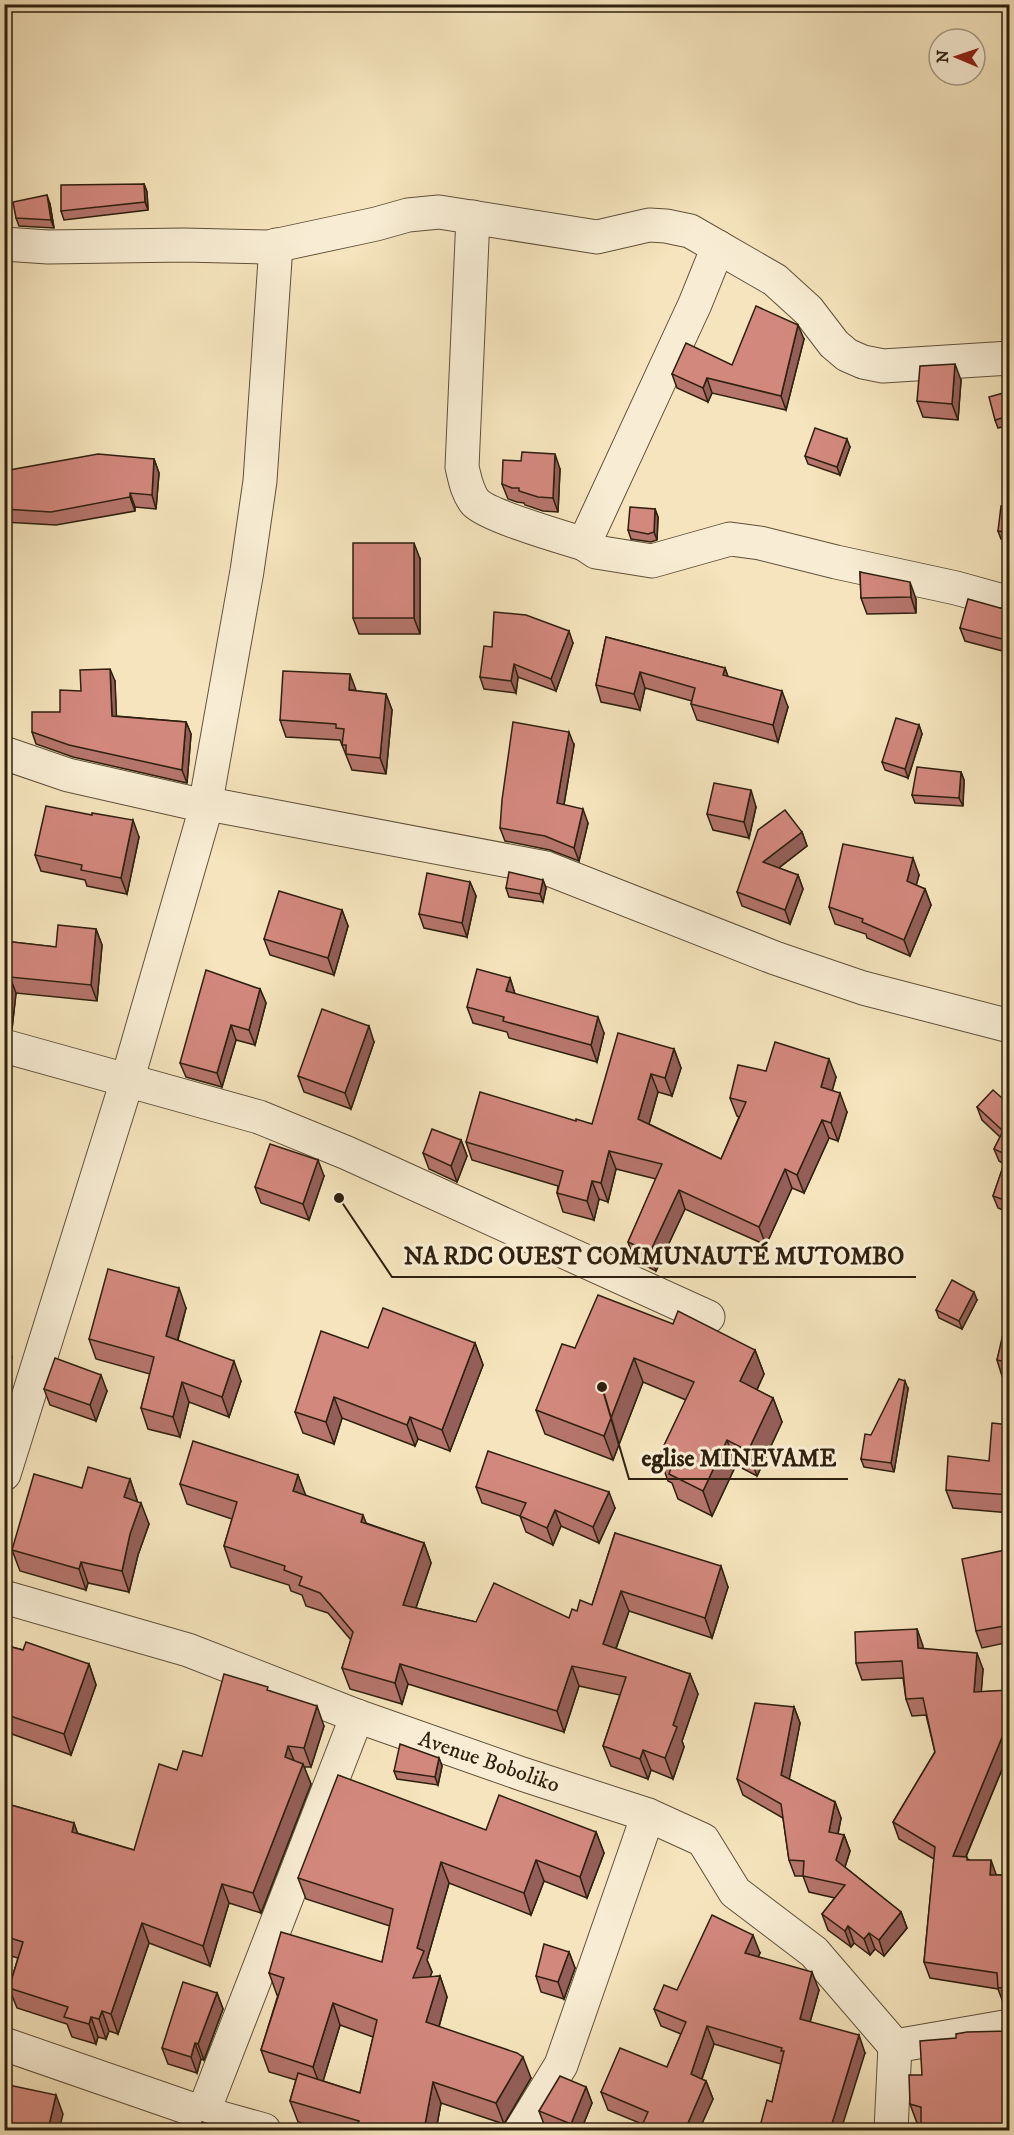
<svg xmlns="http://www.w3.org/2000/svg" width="1014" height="2135" viewBox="0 0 1014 2135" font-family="'IM FELL DW Pica',serif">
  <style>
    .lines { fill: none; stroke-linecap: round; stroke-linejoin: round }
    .minor-casing { stroke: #60513a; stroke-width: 35 }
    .minor { stroke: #f8edd4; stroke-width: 33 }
    .wall { fill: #b5756c; stroke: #2f200f; stroke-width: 1.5; fill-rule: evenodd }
    .shaded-wall { fill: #945f58; stroke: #2f200f; stroke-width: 1.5 }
    .building { fill: #d3887e; stroke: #2f200f; stroke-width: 1.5 }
    .labels { text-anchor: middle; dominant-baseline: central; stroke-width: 6; stroke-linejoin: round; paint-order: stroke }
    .street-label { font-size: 22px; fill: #2f200f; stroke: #f8edd4 }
    .leader { fill: none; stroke: #2f200f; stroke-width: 2 }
    .callout-dot { fill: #2f200f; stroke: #f8edd4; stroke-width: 2 }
    .callout-label { font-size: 24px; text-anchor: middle; font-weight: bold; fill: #2f200f; stroke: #f8edd4; stroke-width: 6; stroke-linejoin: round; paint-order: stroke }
  </style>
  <rect width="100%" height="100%" fill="#f5e4bd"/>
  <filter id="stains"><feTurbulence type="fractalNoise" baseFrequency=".00333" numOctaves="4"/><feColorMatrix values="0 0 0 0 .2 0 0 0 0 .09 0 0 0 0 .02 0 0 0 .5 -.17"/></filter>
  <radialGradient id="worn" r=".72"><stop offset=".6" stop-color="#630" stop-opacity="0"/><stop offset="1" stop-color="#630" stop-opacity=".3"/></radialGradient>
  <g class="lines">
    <g class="minor-casing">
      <g id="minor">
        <path d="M473,217L462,467C465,479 467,492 475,502C488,516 562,537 584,544L596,552L652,561L730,539L760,543L836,562L956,588L1010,603"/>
        <polyline points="4,244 48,247 184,245 269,247 376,224 408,215 439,212 597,237 649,225 666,226 690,231 775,280 808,310 834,344 847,355 863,362 883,366 1010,358"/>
        <polyline points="584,544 695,304 718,247"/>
        <polyline points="4,753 68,775 205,806 219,806 546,868 775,958 863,988 1010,1026"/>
        <polyline points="4,1046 259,1117 347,1153 708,1317"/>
        <polyline points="4,1474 127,1081 203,818 247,571 260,481 276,245"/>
        <polyline points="4,1597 188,1650 357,1716 522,1774 648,1815 703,1840 735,1892 814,1952 895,2046"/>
        <polyline points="4,2044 203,2113 264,2130"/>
        <polyline points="895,2046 1010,2026"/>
        <polyline points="203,2113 357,1716"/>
        <polyline points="521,2130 561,2065 648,1815"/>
        <polyline points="891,2130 895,2046"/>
      </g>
    </g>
    <use href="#minor" class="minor"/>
  </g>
  <g class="wall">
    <polygon points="144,184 147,192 148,210 64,220 61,211"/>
    <polygon points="50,204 54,228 19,226 16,218"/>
    <polygon points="804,339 786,410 712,393 708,402 677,388 672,374 732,365"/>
    <polygon points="961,380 958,420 923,417 917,401"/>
    <polygon points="1010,391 1010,425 998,428 995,420"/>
    <polygon points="850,447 840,475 808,464 805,456"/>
    <polygon points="154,459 159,473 156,509 135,507 135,511 56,525 4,522 4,471"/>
    <polygon points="560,469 558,512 543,511 525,505 524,503 517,502 508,499 502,484"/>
    <polygon points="1010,507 1010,540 1001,539 998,531"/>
    <polygon points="655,509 658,517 657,540 651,542 631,539 628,530"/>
    <polygon points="420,559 420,634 359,634 353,618"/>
    <polygon points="860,572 916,599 916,613 867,614 861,598"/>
    <polygon points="1000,608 1010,609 1010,653 965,641 960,628"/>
    <polygon points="606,637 725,668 728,677 788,707 778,742 697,720 691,704 692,701 645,688 640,710 601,702 596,685"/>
    <polygon points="573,643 556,691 518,677 516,693 484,689 480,677 492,647"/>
    <polygon points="115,681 116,716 186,722 191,734 187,783 73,757 36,744 32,732 60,712 81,691"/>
    <polygon points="356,691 386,694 392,710 386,774 352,770 340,740 286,737 280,720"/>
    <polygon points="919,725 922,734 908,778 885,770 882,762"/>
    <polygon points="574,745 564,805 588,823 579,861 550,850 505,841 500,828"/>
    <polygon points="961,772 964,780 963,806 915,803 912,795"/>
    <polygon points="1005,787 1010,789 1010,796 1008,795"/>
    <polygon points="756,807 749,838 713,830 707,814"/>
    <polygon points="802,832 807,846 779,868 798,875 803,889 790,924 742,906 737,892"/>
    <polygon points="139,837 127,894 87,886 85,880 41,871 35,855"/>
    <polygon points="919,875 916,885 925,889 931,905 910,956 867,938 866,934 835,924 829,907"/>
    <polygon points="543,880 546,888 543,902 509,897 506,888"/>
    <polygon points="470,882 476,896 467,937 424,928 419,914"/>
    <polygon points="342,910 348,926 334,975 270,955 264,939"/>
    <polygon points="96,929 102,945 97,1001 16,993 12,1029 4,1028 4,941 56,947"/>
    <polygon points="510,978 515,994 604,1033 597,1062 509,1038 507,1032 473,1023 467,1007"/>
    <polygon points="260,989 266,1003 255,1045 236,1040 222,1087 186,1077 180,1063"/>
    <polygon points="374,1042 351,1109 304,1092 298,1076"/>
    <polygon points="674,1049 681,1068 672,1096 658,1092 649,1124 721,1159 739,1117 737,1116 730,1098 766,1071 836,1077 832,1090 847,1112 838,1141 829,1138 804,1193 792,1188 766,1245 685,1209 656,1271 634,1260 628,1242 656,1179 616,1169 608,1202 599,1199 594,1220 563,1212 557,1193 558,1186 472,1160 466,1142 576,1121 592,1124"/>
    <polygon points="1010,1105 1010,1213 998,1208 993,1196 1004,1164 999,1161 994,1149 1000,1137 982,1120 977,1107"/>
    <polygon points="461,1140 467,1156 457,1182 429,1169 423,1153"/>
    <polygon points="324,1176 309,1220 261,1203 255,1187"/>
    <polygon points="977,1300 962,1329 939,1318 936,1310"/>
    <polygon points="186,1308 178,1340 241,1381 229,1417 189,1402 180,1437 148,1429 141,1408 150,1374 96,1359 89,1339"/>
    <polygon points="1010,1312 1010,1378 1002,1376 997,1360"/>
    <polygon points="673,1324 755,1350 764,1374 757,1390 773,1398 782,1422 757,1476 736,1465 712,1516 678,1499 672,1483 668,1481 659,1456 686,1400 643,1382 613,1460 545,1434 536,1410 575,1348"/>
    <polygon points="475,1343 483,1365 450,1451 418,1439 415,1446 342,1418 334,1444 303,1433 295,1412 368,1348"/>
    <polygon points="44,1389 107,1391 96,1421 50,1405"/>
    <polygon points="908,1389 894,1472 864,1467 861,1459 871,1435"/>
    <polygon points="1010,1425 1010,1513 953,1508 946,1490 989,1461"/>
    <polygon points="298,1475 305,1495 366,1523 424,1543 431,1563 416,1608 476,1622 569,1618 577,1611 592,1605 615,1533 728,1587 712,1638 629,1611 616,1649 690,1674 698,1694 682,1741 684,1747 673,1779 651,1770 648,1779 611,1766 603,1746 620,1695 579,1686 564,1732 408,1684 402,1704 350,1689 342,1668 351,1640 328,1613 306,1606 302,1595 291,1591 289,1585 231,1567 224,1546 232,1519 187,1504 180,1484"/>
    <polygon points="130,1479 137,1500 137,1502 149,1524 138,1555 129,1592 88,1583 86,1590 20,1571 12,1550 82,1488"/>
    <polygon points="476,1487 615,1508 599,1543 561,1526 553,1545 526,1532 520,1516 482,1503"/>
    <polygon points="1010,1549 1010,1642 982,1648 976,1631"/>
    <polygon points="917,1629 923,1649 983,1669 981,1692 1010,1690 1010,1750 966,1857 969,1860 996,1875 1010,1875 1010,2004 1004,2005 998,1989 930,1978 924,1962 934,1859 899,1839 893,1822 935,1752 926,1715 912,1716 906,1699 903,1678 862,1680 856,1663"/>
    <polygon points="4,1645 23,1650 89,1664 96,1685 71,1755 9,1733 6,1742 4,1741"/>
    <polygon points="270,1691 324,1726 311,1767 304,1767 311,1784 261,1913 229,1903 210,1966 149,1943 118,2034 109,2031 106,2039 98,2037 96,2044 72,2037 67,2024 17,2008 9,1988 18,1958 4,1954 4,1803 74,1823 77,1833 134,1850 177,1770 202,1756"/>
    <polygon points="794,1707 800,1723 789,1779 835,1802 841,1818 838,1834 844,1835 850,1851 845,1867 901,1912 907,1928 884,1956 875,1949 870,1955 854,1943 851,1947 828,1930 822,1914 835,1898 809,1892 803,1876 795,1876 789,1860 783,1818 743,1795 737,1779"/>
    <polygon points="439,1758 442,1766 438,1785 397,1779 394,1771"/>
    <path d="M486,1830L596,1832L604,1853L587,1898L544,1881L531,1915L449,1883L427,1960L432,1972L430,1977L440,1976L447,1997L439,2027L531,2078L504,2124L441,2103L436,2130H327L298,2122L290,2101L296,2080L269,2072L261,2050L278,1995H277L269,1973L382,1962L390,1926L306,1899L298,1878ZM340,2025L373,2037L360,2093L323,2081Z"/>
    <polygon points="569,1952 575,1968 564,1999 541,1992 536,1976"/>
    <polygon points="760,1953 758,1957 819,1990 810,2022 865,2053 772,2102 781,2064 714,2044 702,2079 706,2081 713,2099 699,2130 640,2130 642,2124 608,2110 601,2092 667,2067 681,2034 661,2026 654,2009 677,1990"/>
    <polygon points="217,1993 223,2009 204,2060 201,2059 197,2073 168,2064 162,2048"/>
    <polygon points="586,2087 592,2103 581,2130 546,2130 547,2128 545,2127 539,2111"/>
    <polygon points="910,2104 1010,2130 923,2130 921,2124 917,2123"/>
  </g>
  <g class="shaded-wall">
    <polygon points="144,184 147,192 148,210 145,202"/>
    <polygon points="47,195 50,204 54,228 51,220"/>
    <polygon points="798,325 804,339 786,410 781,396"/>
    <polygon points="955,364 961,380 958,420 952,404"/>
    <polygon points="707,378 712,393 708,402 703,388"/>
    <polygon points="847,439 850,447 840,475 837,467"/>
    <polygon points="555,454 560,469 558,512 553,498"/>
    <polygon points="154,459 159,473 156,509 152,495"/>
    <polygon points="130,493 135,507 135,511 130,497"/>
    <polygon points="655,509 658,517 657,540 654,532"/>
    <polygon points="414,543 420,559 420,634 414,618"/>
    <polygon points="910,582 916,599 916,613 911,597"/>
    <polygon points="569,631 573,643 556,691 551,679"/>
    <polygon points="514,664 518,677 516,693 511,681"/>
    <polygon points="725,668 731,685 723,675"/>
    <polygon points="110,669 115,681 117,728 112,716"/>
    <polygon points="640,672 645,688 640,710 634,694"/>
    <polygon points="350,674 356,690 349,690"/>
    <polygon points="782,691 788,707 778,742 773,725"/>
    <polygon points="386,694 392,710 386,774 380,758"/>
    <polygon points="186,722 191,734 187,783 182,770"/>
    <polygon points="919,725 922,734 908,778 905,769"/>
    <polygon points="569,732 574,745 562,816 557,803"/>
    <polygon points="961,772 964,780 963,806 959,798"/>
    <polygon points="751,790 756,807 749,838 744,822"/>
    <polygon points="583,809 588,823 579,861 574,848"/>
    <polygon points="133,820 139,837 127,894 121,878"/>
    <polygon points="802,832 807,846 768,876 763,862"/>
    <polygon points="4,834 10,849 5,889 4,886"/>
    <polygon points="913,858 919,875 913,897 907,881"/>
    <polygon points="798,875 803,889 790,924 785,910"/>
    <polygon points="543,880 546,888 543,902 540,894"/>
    <polygon points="470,882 476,896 467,937 462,923"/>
    <polygon points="925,889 931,905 910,956 904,940"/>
    <polygon points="342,910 348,926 334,975 328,958"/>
    <polygon points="96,929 102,945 97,1001 91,985"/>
    <polygon points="10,977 16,993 12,1029 6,1013"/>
    <polygon points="510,978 515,994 506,991"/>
    <polygon points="260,989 266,1003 255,1045 249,1030"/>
    <polygon points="598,1017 604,1033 597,1062 591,1045"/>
    <polygon points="231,1025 236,1040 222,1087 217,1073"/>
    <polygon points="369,1026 374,1042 351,1109 345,1093"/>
    <polygon points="674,1049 681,1068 672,1096 665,1078"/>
    <polygon points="829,1059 836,1077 828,1106 821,1087"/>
    <polygon points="651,1074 658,1092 645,1138 638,1119"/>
    <polygon points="840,1093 847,1112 838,1141 831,1123"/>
    <polygon points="822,1120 829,1138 804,1193 797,1175"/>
    <polygon points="461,1140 467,1156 457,1182 451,1166"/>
    <polygon points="609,1151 616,1169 608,1202 601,1183"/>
    <polygon points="318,1160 324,1176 309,1220 303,1204"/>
    <polygon points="785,1169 792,1188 766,1245 759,1227"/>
    <polygon points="592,1181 599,1199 594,1220 587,1201"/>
    <polygon points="679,1190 685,1209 656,1271 650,1252"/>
    <polygon points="179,1288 186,1308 173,1356 166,1336"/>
    <polygon points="974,1292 977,1300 962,1329 959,1321"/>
    <polygon points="5,1339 12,1357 4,1389 4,1341"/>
    <polygon points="475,1343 483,1365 450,1451 442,1430"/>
    <polygon points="755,1350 764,1374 749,1406 740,1381"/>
    <polygon points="634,1358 643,1382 613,1460 604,1436"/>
    <polygon points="234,1361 241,1381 229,1417 222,1397"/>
    <polygon points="101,1375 107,1391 96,1421 90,1405"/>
    <polygon points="905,1381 908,1389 894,1472 891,1463"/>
    <polygon points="182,1382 189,1402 180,1437 173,1417"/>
    <polygon points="334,1397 342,1418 334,1444 326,1422"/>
    <polygon points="773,1398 782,1422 757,1476 748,1451"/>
    <polygon points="410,1417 418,1439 415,1446 407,1425"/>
    <polygon points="727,1440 736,1465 712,1516 703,1491"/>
    <polygon points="298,1475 306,1496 293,1491"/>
    <polygon points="130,1479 137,1500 132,1518 124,1497"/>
    <polygon points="609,1492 615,1508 599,1543 593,1527"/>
    <polygon points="141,1503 149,1524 138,1555 129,1592 122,1571 130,1534"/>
    <polygon points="555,1510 561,1526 553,1545 547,1528"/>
    <polygon points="363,1515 371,1535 361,1522"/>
    <polygon points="424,1543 431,1563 410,1625 403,1605"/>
    <polygon points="81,1562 88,1583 86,1590 79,1569"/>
    <polygon points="721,1566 728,1587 712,1638 705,1618"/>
    <polygon points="621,1591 629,1611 610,1665 603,1644"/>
    <polygon points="917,1629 923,1646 924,1665 918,1648"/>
    <polygon points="977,1653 983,1669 980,1709 974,1692"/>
    <polygon points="89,1664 96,1685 71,1755 64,1734"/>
    <polygon points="400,1664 408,1684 402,1704 395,1683"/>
    <polygon points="572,1666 579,1686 564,1732 557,1711"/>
    <polygon points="690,1674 698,1694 682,1741 684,1747 673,1779 665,1758 673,1725"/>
    <polygon points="317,1706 324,1726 311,1767 304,1748"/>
    <polygon points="794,1707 800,1723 787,1791 781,1775"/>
    <polygon points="1010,1718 1010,1750 959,1873 953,1856"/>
    <polygon points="4,1720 9,1733 6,1742 4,1739"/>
    <polygon points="288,1746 296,1765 285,1757"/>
    <polygon points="643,1750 651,1770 648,1779 640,1759"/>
    <polygon points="439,1758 442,1766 438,1785 435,1777"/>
    <polygon points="303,1764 311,1784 261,1913 253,1893"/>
    <polygon points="835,1802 841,1818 835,1848 829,1832"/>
    <polygon points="74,1823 81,1843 72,1832"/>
    <polygon points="596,1832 604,1853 587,1898 580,1877"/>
    <polygon points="844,1835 850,1851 842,1876 836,1860"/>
    <polygon points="536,1860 544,1881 531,1915 524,1893"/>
    <polygon points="991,1860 997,1877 990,1875"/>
    <polygon points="441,1862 449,1883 427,1960 432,1972 421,1999 413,1978 417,1948"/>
    <polygon points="222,1884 229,1903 210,1966 203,1946"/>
    <polygon points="901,1912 907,1928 884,1956 879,1940"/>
    <polygon points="142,1923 149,1943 118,2034 111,2014"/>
    <polygon points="848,1926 854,1943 851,1947 845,1931"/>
    <polygon points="869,1933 875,1949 870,1955 864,1939"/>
    <polygon points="753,1935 760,1953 751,1971 745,1953"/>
    <polygon points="569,1952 575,1968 564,1999 558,1982"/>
    <polygon points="812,1972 819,1990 806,2036 800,2019"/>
    <polygon points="440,1976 447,1997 434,2044 426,2022"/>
    <polygon points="217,1993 223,2009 204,2060 198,2044"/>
    <polygon points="333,2003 340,2025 321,2088 313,2067"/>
    <polygon points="102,2011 109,2031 106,2039 99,2019"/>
    <polygon points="91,2017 98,2037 96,2044 89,2024"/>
    <polygon points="707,2026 714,2044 697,2092 691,2074"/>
    <polygon points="859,2035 865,2053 841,2130 830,2130"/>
    <polygon points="195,2043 201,2059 197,2073 191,2057"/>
    <polygon points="523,2057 531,2078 504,2124 496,2103"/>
    <polygon points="706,2081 713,2099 699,2130 685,2130"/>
    <polygon points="433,2082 441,2103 436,2130 424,2130"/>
    <polygon points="586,2087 592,2103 581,2130 573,2130 571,2124"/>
    <polygon points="56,2095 63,2114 59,2130 48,2130"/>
  </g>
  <g class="building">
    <polygon points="144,184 145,202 61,211 61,185"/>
    <polygon points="47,195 51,220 16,218 13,202"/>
    <polygon points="756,306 798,325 781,396 707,378 703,388 672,374 686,343 732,365"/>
    <polygon points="955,364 952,404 917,401 920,366"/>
    <polygon points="1010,391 1010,416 995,420 989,397"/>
    <polygon points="815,428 847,439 837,467 805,456"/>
    <polygon points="522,452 555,454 553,498 538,497 519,491 519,488 512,488 502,484 503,460 521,461"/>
    <polygon points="98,454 154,459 152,495 130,493 130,497 51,512 4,509 4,471"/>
    <polygon points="1001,506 1010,507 1010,532 998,531"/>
    <polygon points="630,507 655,509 654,532 648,534 628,530"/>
    <rect x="353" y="543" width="61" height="75"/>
    <polygon points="860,572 910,582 911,597 861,598"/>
    <polygon points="968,599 1000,608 1010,609 1008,613 1010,614 1010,641 960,628"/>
    <polygon points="494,612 526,615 569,631 551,679 514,664 511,681 480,677 484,646 492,647"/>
    <polygon points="606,637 725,668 723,675 782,691 773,725 691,704 695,688 640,672 634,694 596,685"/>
    <polygon points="110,669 112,716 186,722 182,770 69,745 32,732 32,712 60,712 60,690 81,691 80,670"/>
    <polygon points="283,671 350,674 349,690 386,694 380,758 346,754 346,745 342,745 344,729 336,728 336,724 280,720"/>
    <polygon points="896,718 919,725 905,769 882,762"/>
    <polygon points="513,722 569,732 557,803 583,809 574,848 545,836 500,828 502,800"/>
    <polygon points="917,767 961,772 959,798 912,795"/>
    <polygon points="1010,775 1010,789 1005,787"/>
    <polygon points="714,783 751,790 744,822 707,814"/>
    <polygon points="46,806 92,815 92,813 133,820 121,878 81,870 82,865 35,855"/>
    <polygon points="785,810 802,832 763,862 798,875 785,910 737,892 758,830"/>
    <polygon points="843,844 913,858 907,881 925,889 904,940 862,922 863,919 829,907"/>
    <polygon points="509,872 543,880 540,894 506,888"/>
    <polygon points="427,873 470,882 462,923 419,914"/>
    <polygon points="279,891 342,910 328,958 264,939"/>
    <polygon points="58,925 96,929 91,985 10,977 6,1013 4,1012 4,941 56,947"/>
    <polygon points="477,969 510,978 506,991 598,1017 591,1045 503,1021 504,1017 467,1007"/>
    <polygon points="206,970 260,989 249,1030 231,1025 217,1073 180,1063"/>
    <polygon points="322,1009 369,1026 345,1093 298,1076"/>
    <polygon points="618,1033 674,1049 665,1078 651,1074 638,1119 721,1159 746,1102 730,1098 738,1065 766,1071 775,1042 829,1059 821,1087 840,1093 831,1123 822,1120 797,1175 785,1169 759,1227 679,1190 650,1252 628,1242 662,1164 609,1151 601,1183 592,1181 587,1201 557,1193 563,1171 466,1142 480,1092 576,1121 576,1119 592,1124"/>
    <polygon points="993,1090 1010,1105 1010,1202 993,1196 1007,1155 994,1149 1003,1131 977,1107"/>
    <polygon points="432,1129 461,1140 451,1166 423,1153"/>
    <polygon points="270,1144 318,1160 303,1204 255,1187"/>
    <polygon points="108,1269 179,1288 166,1336 234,1361 222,1397 182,1382 173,1417 141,1408 154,1357 89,1339"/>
    <polygon points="952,1280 974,1292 959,1321 936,1310"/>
    <polygon points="598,1295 673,1324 678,1311 755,1350 740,1381 773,1398 748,1451 727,1440 703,1491 669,1474 673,1462 659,1456 694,1382 634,1358 604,1436 536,1410 562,1344 575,1348"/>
    <polygon points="383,1308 475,1343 442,1430 410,1417 407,1425 334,1397 326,1422 295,1412 321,1331 368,1348"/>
    <polygon points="1008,1312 1010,1312 1010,1363 997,1360"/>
    <polygon points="55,1358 101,1375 90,1405 44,1389"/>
    <polygon points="899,1379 905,1381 891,1463 861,1459 865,1434 871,1435"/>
    <polygon points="992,1423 1010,1425 1010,1495 946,1490 948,1456 989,1461"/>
    <polygon points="193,1441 298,1475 293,1491 363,1515 361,1522 424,1543 403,1605 476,1622 494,1583 569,1618 572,1609 577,1611 580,1600 592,1605 615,1533 721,1566 705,1618 621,1591 603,1644 690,1674 673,1725 677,1727 665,1758 643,1750 640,1759 603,1746 626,1677 572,1666 557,1711 400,1664 395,1683 342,1668 353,1632 320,1593 299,1585 302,1577 284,1570 285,1566 224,1546 237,1502 180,1484"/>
    <polygon points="488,1451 609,1492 593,1527 555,1510 547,1528 520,1516 526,1503 476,1487"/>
    <polygon points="88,1467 130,1479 124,1497 141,1503 130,1534 122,1571 81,1562 79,1569 12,1550 34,1474 82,1488"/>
    <polygon points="1010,1549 1010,1625 976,1631 962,1559"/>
    <polygon points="917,1629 918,1648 977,1653 974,1692 1010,1690 1010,1718 953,1856 967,1857 967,1860 991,1860 990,1875 1010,1875 1010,1987 998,1988 997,1973 924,1962 935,1847 893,1822 935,1752 923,1698 906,1699 902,1661 856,1663 855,1632"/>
    <polygon points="26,1642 89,1664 64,1734 4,1714 4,1645 23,1650"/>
    <polygon points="224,1674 268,1687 267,1690 317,1706 304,1748 288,1746 285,1757 303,1764 253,1893 222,1884 203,1946 142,1923 111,2014 102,2011 99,2019 91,2017 89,2024 64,2017 68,2007 9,1988 23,1942 4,1936 4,1803 74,1823 72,1832 134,1850 159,1764 177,1770 183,1751 202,1756"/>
    <polygon points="755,1703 794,1707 781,1775 835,1802 829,1832 844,1835 836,1860 901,1912 879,1940 869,1933 864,1939 848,1926 845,1931 822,1914 845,1885 803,1876 804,1861 789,1860 781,1804 737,1779"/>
    <polygon points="400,1744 439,1758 435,1777 394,1771"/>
    <polygon points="338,1775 486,1830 499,1795 596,1832 580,1877 536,1860 524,1893 441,1862 417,1948 424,1951 413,1978 440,1976 426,2022 517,2053 523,2057 496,2103 433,2082 424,2130 354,2130 359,2121 290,2101 298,2073 360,2093 377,2020 333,2003 313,2067 261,2050 284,1978 269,1973 281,1932 382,1962 393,1909 298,1878"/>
    <polygon points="712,1915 753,1935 745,1953 812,1972 800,2019 859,2035 830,2130 759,2130 767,2100 772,2102 784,2051 781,2051 782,2048 707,2026 691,2074 706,2081 685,2130 640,2130 648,2112 601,2092 620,2048 667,2067 686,2022 654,2009 664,1985 677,1990"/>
    <polygon points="544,1944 569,1952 558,1982 536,1976"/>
    <polygon points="183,1982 217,1993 198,2044 195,2043 191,2057 162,2048"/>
    <polygon points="1008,2031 1010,2052 1010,2130 952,2130 952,2124 921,2125 921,2107 910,2104 909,2075 922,2075 920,2041 956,2038 956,2034 967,2032"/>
    <polygon points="560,2076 586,2087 571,2124 539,2111"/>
    <polygon points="4,2084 56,2095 48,2130 4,2130"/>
    <polygon points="202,2122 230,2130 200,2130"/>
    <polygon points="549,2124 564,2130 546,2130"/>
    <polygon points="238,2125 261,2129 270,2125 269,2130 237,2130"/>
  </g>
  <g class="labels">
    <g class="street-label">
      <text transform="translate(489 1762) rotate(19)">Avenue Boboliko</text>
    </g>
  </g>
  <path class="leader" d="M339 1198L392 1277H916M602 1387L629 1479H848"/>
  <g class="callout-dot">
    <circle cx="339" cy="1198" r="6"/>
    <circle cx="602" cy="1387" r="6"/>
  </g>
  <g class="callout-label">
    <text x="654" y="1264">NA RDC OUEST COMMUNAUTÉ MUTOMBO</text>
    <text x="739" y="1466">eglise MINEVAME</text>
  </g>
  <rect width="1014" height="2135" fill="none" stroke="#f5e4bd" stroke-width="24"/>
  <rect x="6" y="6" width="1002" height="2123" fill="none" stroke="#2f200f" stroke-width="3"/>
  <rect x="12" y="12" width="990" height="2111" fill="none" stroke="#2f200f" stroke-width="1.5"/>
  <g transform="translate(957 57) rotate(272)"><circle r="28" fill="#f8edd4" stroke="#a89b85" stroke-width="1.5"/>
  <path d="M0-4.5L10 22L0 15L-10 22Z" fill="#8f2418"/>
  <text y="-9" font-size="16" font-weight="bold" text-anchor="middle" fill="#2f200f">N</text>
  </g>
  <rect width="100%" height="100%" filter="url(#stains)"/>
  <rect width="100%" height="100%" fill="url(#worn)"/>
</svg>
